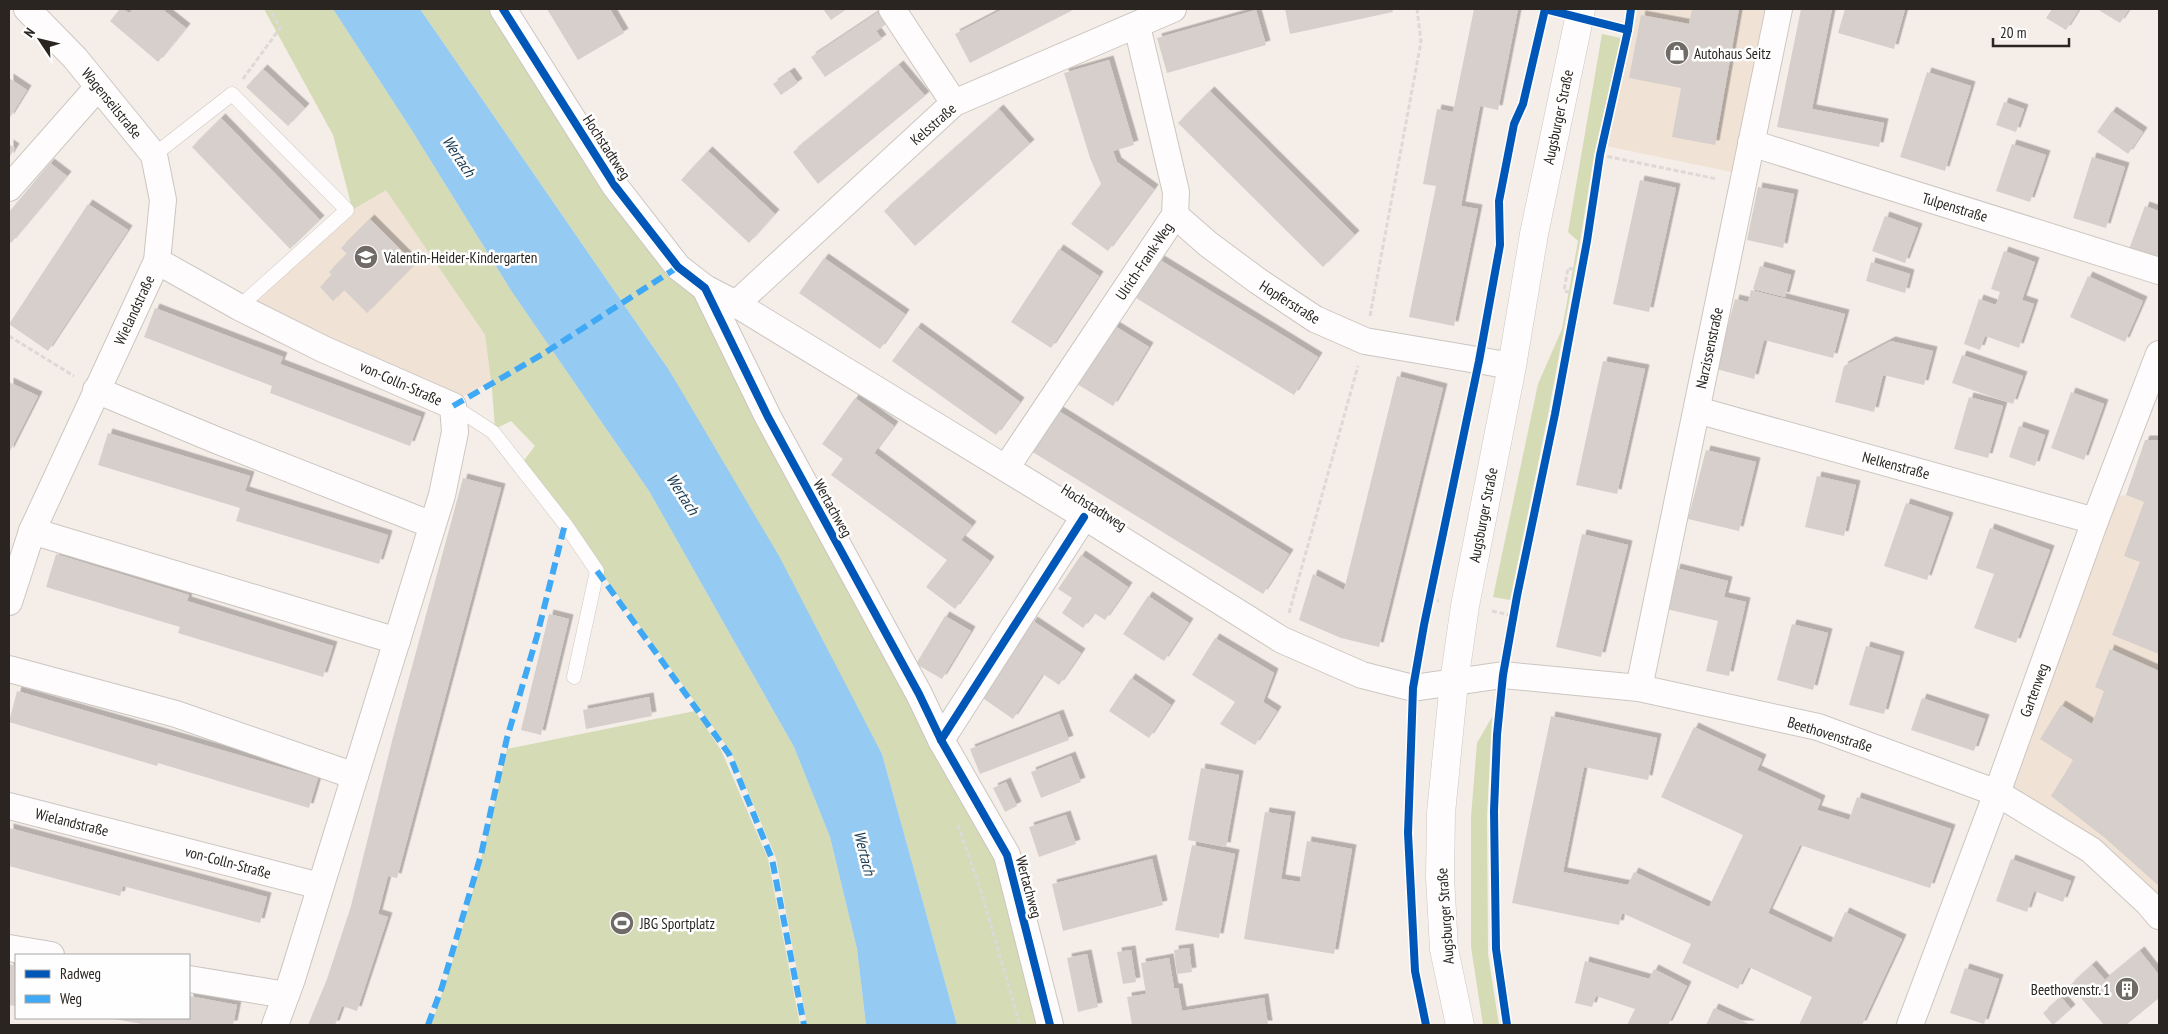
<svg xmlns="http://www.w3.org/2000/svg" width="2168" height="1034" viewBox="0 0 2168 1034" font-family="'PT Sans Narrow',sans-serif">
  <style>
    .built { fill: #f0e3d6 }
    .green { fill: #d4dbb5 }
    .water { fill: #95caf2 }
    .building { fill: #d6cfcb; filter: url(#shadow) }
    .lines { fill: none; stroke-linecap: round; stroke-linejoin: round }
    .service-casing { stroke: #ccc6c2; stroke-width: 15 }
    .minor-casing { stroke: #ccc6c2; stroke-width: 28 }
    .secondary-casing { stroke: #ccc6c2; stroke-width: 29 }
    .path { stroke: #dcd9d7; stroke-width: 3; stroke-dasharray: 5 2.5; stroke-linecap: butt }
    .service { stroke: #fefcfc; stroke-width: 14 }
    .minor { stroke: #fefcfc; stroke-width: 26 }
    .secondary { stroke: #fefcfc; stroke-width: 28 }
    .quiet { stroke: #3fa9f5; stroke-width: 6; stroke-dasharray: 12 6; stroke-linecap: butt }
    .cycleway-casing { stroke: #fefefe; stroke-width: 11 }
    .cycleway { stroke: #0057b8; stroke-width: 8 }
    .labels { text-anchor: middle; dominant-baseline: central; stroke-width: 5; stroke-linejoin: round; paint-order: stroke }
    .poi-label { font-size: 15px; fill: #2a2521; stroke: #fefefe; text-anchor: start }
    .street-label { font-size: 15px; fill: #2a2521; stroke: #fefefe }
    .water-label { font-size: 16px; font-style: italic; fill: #183952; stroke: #fefefe }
  </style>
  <defs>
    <filter id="shadow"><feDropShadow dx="4.5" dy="-4.5" stdDeviation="0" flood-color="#0004"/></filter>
  </defs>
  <rect width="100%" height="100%" fill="#f5eee8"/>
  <g class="built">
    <polygon points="1638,9 1767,9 1741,174 1606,146"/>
    <polygon points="386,189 485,335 491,381 453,402 246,306 354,209"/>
    <polygon points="2126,495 2159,508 2159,908 2004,789 2116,496"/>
  </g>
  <g class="green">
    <polygon points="264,9 333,9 411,129 512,292 649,491 794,747 830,837 857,949 866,1025 807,1025 776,858 731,752 522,463 535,446 511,421 495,429 492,389 485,335 386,190 354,209 351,204 333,135"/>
    <polygon points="420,9 490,9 556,116 703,292 1002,857 1043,1025 957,1025 882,754 669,370"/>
    <polygon points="1602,34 1621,38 1594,155 1580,242 1548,415 1510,600 1493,597 1538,384 1562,329 1578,241 1568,232"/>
    <path d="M695,711L721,750L768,859L800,1025H431C464,935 486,843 507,749Z"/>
    <polygon points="1492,717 1487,816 1488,954 1499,1025 1483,1025 1471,947 1471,817 1477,743"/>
  </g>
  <polygon class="water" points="333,9 420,9 669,370 779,556 882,754 957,1025 866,1025 857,949 830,837 794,747 649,491 512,292 411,129"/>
  <g class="building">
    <polygon points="120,9 123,9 129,13 133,9 162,9 186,28 158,62 110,21"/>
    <polygon points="547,9 610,9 624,33 578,60"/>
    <polygon points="823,9 847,9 831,20"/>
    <polygon points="883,9 894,19 876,31 882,39 825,77 811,57"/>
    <polygon points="1003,9 1075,9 970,63 955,34"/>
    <polygon points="1285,9 1392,9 1393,12 1290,34"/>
    <polygon points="1474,9 1518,9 1498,110 1480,106 1461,206 1478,209 1454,326 1409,317 1436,186 1423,184 1437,109 1453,112"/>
    <polygon points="1692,9 1739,9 1715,145 1672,137 1681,88 1629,78 1641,15 1689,24"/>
    <polygon points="1801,9 1832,9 1812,109 1884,123 1879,147 1777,127"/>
    <polygon points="1845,9 1905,9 1894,49 1838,33"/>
    <polygon points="2052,9 2079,9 2066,30 2046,18"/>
    <polygon points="2097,9 2129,9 2120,23"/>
    <polygon points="1256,10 1266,45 1167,73 1157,38"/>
    <polygon points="1109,60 1134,145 1113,151 1117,162 1154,189 1108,251 1071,224 1101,184 1090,158 1064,73"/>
    <polygon points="899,65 925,96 818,184 793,152"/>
    <polygon points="263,69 305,108 288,126 246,87"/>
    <polygon points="790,72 798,83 781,95 773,84"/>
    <polygon points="1927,72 1971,86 1945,171 1900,157"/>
    <polygon points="9,78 27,90 9,119"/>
    <polygon points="1210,91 1355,235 1323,267 1178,123"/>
    <polygon points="2004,102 2024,109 2016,132 1996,125"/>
    <polygon points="999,109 1030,144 915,246 884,211"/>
    <polygon points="2112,111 2143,132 2128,154 2097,132"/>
    <polygon points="221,118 320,220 290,249 192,147"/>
    <polygon points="9,144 15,148 9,158"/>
    <polygon points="2012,144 2046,155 2030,202 1996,191"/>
    <polygon points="708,151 775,214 749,243 681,180"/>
    <polygon points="2092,157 2125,167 2106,228 2073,218"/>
    <polygon points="50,163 67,176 11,243 9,241 9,212"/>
    <polygon points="1640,180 1676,188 1649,312 1613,304"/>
    <polygon points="1758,187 1794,194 1783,248 1747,240"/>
    <polygon points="88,204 128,230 48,351 9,324"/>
    <polygon points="2145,206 2159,211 2159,260 2129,249"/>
    <polygon points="1885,216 1918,228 1905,263 1872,251"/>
    <polygon points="370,219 415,264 367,313 344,290 333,301 320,287 332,275 329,272 347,254 341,248"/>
    <polygon points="1059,249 1099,276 1051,348 1011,322"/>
    <polygon points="2004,251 2035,262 2022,300 2034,304 2019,348 1985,336 1980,350 1964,344 1979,299 1996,305 2000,292 1991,289"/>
    <polygon points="824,258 905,314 880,349 799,293"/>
    <polygon points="1160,260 1318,357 1294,395 1136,298"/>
    <polygon points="1871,262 1910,274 1905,293 1866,281"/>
    <polygon points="1760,266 1791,275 1785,297 1753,289"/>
    <polygon points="2088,276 2143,301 2125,342 2070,317"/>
    <polygon points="1751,290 1845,314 1833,358 1764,340 1754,379 1716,369 1735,299 1748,302"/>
    <polygon points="155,308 283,357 280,364 421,417 410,446 270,393 272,386 144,337"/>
    <polygon points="1113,325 1149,347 1113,406 1077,384"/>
    <polygon points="917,327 1020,402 996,435 892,361"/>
    <polygon points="1891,341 1933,351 1924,385 1883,375 1874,412 1835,402 1844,366"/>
    <polygon points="1962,355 2023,376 2013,404 1952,383"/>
    <polygon points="1603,361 1645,369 1617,494 1576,485"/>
    <polygon points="1397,376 1443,388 1379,647 1341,638 1299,620 1313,574 1344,590"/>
    <polygon points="9,382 38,396 9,453"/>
    <polygon points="2071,392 2104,404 2084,460 2051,448"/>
    <polygon points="1969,397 2003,406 1988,458 1954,449"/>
    <polygon points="855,398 894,426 874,453 972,526 961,540 990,561 955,609 926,587 947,560 831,475 843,459 822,444"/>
    <polygon points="1057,410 1289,554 1263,594 1031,451"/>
    <polygon points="2019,426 2045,435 2035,466 2009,457"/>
    <polygon points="108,433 250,476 245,491 388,535 379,564 236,521 240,508 98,465"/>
    <polygon points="2145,440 2159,440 2159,654 2112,635 2140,562 2124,556 2144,502 2126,495"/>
    <polygon points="1706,450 1756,462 1739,531 1688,519"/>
    <polygon points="1817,476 1856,485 1844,536 1805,527"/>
    <polygon points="463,478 501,488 397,878 388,876 378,914 388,917 357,1011 342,1006 335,1025 308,1025 327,979 351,906 393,737"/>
    <polygon points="1906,503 1949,517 1927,580 1884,566"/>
    <polygon points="1990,528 2050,550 2016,643 1974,628 1994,574 1976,568"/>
    <polygon points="1582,534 1628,545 1601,657 1556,647"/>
    <polygon points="56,554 189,595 187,601 333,646 323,677 178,633 180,627 46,587"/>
    <polygon points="1081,555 1128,587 1105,620 1094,613 1083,628 1062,613 1072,598 1058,589"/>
    <polygon points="1676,568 1728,581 1724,597 1746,602 1729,676 1706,671 1718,621 1666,609"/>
    <polygon points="1148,596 1189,623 1164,661 1123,634"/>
    <polygon points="549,614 569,619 541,735 521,730"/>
    <polygon points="945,616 971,631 942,679 916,664"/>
    <polygon points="1033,621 1081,653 1059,685 1043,674 1013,719 981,697"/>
    <polygon points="1792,624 1828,633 1813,690 1777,680"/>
    <polygon points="1215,638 1274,673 1263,702 1277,711 1255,745 1220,724 1235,702 1192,675"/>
    <polygon points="1866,646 1900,656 1884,714 1849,705"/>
    <polygon points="2110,649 2159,671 2159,886 2105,838 2051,796 2073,760 2040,739 2061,705 2092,724 2104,691 2095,687"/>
    <polygon points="1131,678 1171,705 1149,738 1109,711"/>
    <polygon points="17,691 318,778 309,808 158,763 157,766 9,722"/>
    <polygon points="649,697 652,716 586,729 583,710"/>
    <polygon points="1922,698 1985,719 1974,751 1911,730"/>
    <polygon points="1059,714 1069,740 980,774 970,749"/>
    <polygon points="1551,716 1657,738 1648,780 1584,767 1563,872 1628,885 1634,872 1709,907 1743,835 1661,797 1694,727 1762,759 1757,770 1821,800 1817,810 1849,820 1857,797 1951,829 1930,888 1800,845 1768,913 1831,943 1845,912 1902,939 1862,1025 1799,1025 1812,997 1749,967 1738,989 1682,963 1691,944 1622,913 1619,925 1512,903"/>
    <polygon points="1071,756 1081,782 1041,798 1031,772"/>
    <polygon points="1201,768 1239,775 1226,847 1188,840"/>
    <polygon points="1006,782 1017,806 1005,812 993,788"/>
    <polygon points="1265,812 1291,816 1281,879 1300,882 1307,841 1352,849 1334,954 1244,939"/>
    <polygon points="1066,815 1076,844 1039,857 1029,827"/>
    <polygon points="9,828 267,897 260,923 123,886 120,896 9,866"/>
    <polygon points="1192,845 1235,854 1219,938 1175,930"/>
    <polygon points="1152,859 1163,905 1063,931 1052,884"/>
    <polygon points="2011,859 2071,881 2063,902 2034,891 2027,912 1996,901"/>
    <polygon points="1189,948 1192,972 1177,974 1174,950"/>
    <polygon points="1131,950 1136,982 1123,984 1117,952"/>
    <polygon points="2140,951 2159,975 2159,998 2126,1025 2104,1025 2070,985 2092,965 2105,980"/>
    <polygon points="1087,954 1098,1007 1078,1012 1067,958"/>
    <polygon points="1169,958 1174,988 1178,988 1182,1011 1264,998 1268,1025 1132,1025 1127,997 1146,994 1141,963"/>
    <polygon points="1585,961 1649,979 1654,969 1687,986 1668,1025 1627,1025 1635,1009 1596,996 1592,1007 1575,1003"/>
    <polygon points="9,964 16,966 16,1006 9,1005"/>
    <polygon points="1965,968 1999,979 1984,1024 1950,1013"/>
    <polygon points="189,996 237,1005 233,1025 147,1025 114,1019 189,1018"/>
    <polygon points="2061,997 2071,1009 2053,1025 2043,1013"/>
    <polygon points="1714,1008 1751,1025 1706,1025"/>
  </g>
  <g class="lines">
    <g class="service-casing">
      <g id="service">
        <polyline points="154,155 232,94 347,210 239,307"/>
        <polyline points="453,406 493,432 565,524 597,571 574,677"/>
      </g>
    </g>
    <g class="minor-casing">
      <g id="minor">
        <polyline points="503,9 615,186 678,267 705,288 736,304 1079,513 1282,640 1362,675 1413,688 1503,675 1639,688 1818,727 1997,793 2091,850 2148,903 2159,916"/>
        <polyline points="892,9 954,103"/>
        <polyline points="1751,143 2159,271"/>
        <polyline points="9,188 98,87"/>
        <polyline points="1175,215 1208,244 1258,281 1315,319 1365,341 1512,366"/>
        <polyline points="157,261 239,307 323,349 453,406 455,432 442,495 292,979 275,1025"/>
        <polyline points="705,288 768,417 919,694 941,740 1007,855 1050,1025"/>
        <polyline points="736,304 954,103 1173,9"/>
        <polyline points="96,390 216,440 432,525"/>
        <polyline points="1697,410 2095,521"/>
        <polyline points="1006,468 1175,215 1176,192 1137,26"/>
        <polyline points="32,531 397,641"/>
        <polyline points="9,602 32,531 157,261 163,200 154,155 75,58 27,9"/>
        <polyline points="9,669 176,714 355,776"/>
        <polyline points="1639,688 1779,9"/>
        <polyline points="941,740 1084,517"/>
        <polyline points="9,806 320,886"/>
        <polyline points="9,948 51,955"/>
        <polyline points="189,979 286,995"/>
        <polyline points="1910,1025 1997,793 2095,521 2159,354"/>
      </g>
    </g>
    <g class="secondary-casing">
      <polyline id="secondary" points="1460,1025 1444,949 1440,877 1441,813 1454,682 1465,606 1512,366 1534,234 1581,9"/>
    </g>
    <g class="path">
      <polyline points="243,79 280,28 270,9"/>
      <polyline points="1600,155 1717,179"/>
      <polyline points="1577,294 1564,291 1568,268 1581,271"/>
      <polyline points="1370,316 1421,42 1417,9"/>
      <polyline points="9,336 74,376"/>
      <polyline points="1430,599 1439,601"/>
      <polyline points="1492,611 1514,616"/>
      <polyline points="1289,613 1358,366"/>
      <polyline points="958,825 981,891 1020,1025"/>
    </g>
    <use href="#service" class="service"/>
    <use href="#minor" class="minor"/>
    <use href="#secondary" class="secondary"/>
    <g class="quiet">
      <polyline points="453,406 543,354 678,267"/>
      <polyline points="597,571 729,754 772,859 804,1025"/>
      <polyline points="428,1025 442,987 481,855 507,738 537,636 565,524"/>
    </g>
    <g class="cycleway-casing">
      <g id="cycleway">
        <polyline points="503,9 615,186 678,267 705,288 768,417 919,694 941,740 1007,855 1050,1025"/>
        <polyline points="1545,9 1628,30"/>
        <polyline points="941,740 1084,517"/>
        <polyline points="1426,1025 1415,971 1408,833 1413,688 1424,625 1479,361 1500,245 1499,201 1514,124 1523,104 1545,9"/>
        <polyline points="1507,1025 1496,949 1494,811 1497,735 1503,675 1517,596 1555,414 1587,241 1600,155 1628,30 1631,9"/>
      </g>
    </g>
    <use href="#cycleway" class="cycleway"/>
  </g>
  <defs>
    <g id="shop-disc" transform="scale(1.25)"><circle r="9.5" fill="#716b67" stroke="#fefefe"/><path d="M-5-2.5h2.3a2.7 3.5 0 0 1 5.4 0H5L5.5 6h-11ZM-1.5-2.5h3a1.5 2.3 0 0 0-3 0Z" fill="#fff"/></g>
    <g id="school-disc" transform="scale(1.25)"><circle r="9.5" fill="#716b67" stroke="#fefefe"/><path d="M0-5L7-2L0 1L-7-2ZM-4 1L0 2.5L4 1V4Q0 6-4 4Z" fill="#fff"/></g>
    <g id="stadium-disc" transform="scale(1.25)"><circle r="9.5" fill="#716b67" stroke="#fefefe"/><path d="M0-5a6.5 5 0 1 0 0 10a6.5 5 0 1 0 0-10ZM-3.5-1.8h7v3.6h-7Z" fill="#fff"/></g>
    <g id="building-disc" transform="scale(1.25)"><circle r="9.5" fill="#716b67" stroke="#fefefe"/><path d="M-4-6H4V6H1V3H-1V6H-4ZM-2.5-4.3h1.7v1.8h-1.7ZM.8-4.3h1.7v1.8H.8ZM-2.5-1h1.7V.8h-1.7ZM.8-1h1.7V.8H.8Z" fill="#fff"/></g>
  </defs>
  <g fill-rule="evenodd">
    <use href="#shop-disc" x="1677" y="53"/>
    <use href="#school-disc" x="366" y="257"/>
    <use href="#stadium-disc" x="622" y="923"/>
    <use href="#building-disc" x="2127" y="989"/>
  </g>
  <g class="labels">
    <g class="poi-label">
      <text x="1694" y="53">Autohaus Seitz</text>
      <text x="384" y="257">Valentin-Heider-Kindergarten</text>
      <text x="640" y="923">JBG Sportplatz</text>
      <text x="2110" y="989" text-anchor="end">Beethovenstr. 1</text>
    </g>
    <g class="street-label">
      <text transform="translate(112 103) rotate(51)">Wagenseilstraße</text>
      <text transform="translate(1558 117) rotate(-78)">Augsburger Straße</text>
      <text transform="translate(933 124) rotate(-41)">Kelsstraße</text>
      <text transform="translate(607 147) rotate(57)">Hochstadtweg</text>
      <text transform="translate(1955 207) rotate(17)">Tulpenstraße</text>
      <text transform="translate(1144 261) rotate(-56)">Ulrich-Frank-Weg</text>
      <text transform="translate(1290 302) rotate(32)">Hopferstraße</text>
      <text transform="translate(134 310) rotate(-65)">Wielandstraße</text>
      <text transform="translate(1709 348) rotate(-78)">Narzissenstraße</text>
      <text transform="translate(401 383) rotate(24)">von-Colln-Straße</text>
      <text transform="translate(1896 465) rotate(15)">Nelkenstraße</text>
      <text transform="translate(1094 507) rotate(32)">Hochstadtweg</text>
      <text transform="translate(833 508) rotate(61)">Wertachweg</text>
      <text transform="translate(1483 515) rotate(-79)">Augsburger Straße</text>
      <text transform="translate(2034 690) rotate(-70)">Gartenweg</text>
      <text transform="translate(1830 734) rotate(17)">Beethovenstraße</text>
      <text transform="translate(72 822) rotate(14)">Wielandstraße</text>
      <text transform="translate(228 862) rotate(15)">von-Colln-Straße</text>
      <text transform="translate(1029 887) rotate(75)">Wertachweg</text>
      <text transform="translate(1445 916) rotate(-94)">Augsburger Straße</text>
    </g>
    <g class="water-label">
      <text transform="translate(459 156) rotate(56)">Wertach</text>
      <text transform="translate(683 494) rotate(57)">Wertach</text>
      <text transform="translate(865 853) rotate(76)">Wertach</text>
    </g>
  </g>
  <rect width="2168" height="1034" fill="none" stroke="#2a2521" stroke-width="20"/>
  <rect x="15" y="954" width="175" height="65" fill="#fefefe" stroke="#a9a7a6"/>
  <rect x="25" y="970" width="25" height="8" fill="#0057b8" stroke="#a9a7a6"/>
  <text x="60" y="979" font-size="15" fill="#2a2521">Radweg</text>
  <rect x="25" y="995" width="25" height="8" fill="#3fa9f5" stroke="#a9a7a6"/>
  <text x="60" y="1004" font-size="15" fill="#2a2521">Weg</text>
  <g transform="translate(40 40) rotate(305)" stroke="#fefefe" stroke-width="4" paint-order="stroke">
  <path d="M0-4L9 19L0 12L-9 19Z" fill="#2a2521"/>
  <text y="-8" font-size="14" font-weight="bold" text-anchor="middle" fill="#2a2521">N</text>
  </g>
  <path d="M1993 38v8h76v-8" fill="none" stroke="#2a2521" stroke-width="2.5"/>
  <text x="2000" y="38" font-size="15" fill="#2a2521" stroke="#fefefe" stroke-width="4" paint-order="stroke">20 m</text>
</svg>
